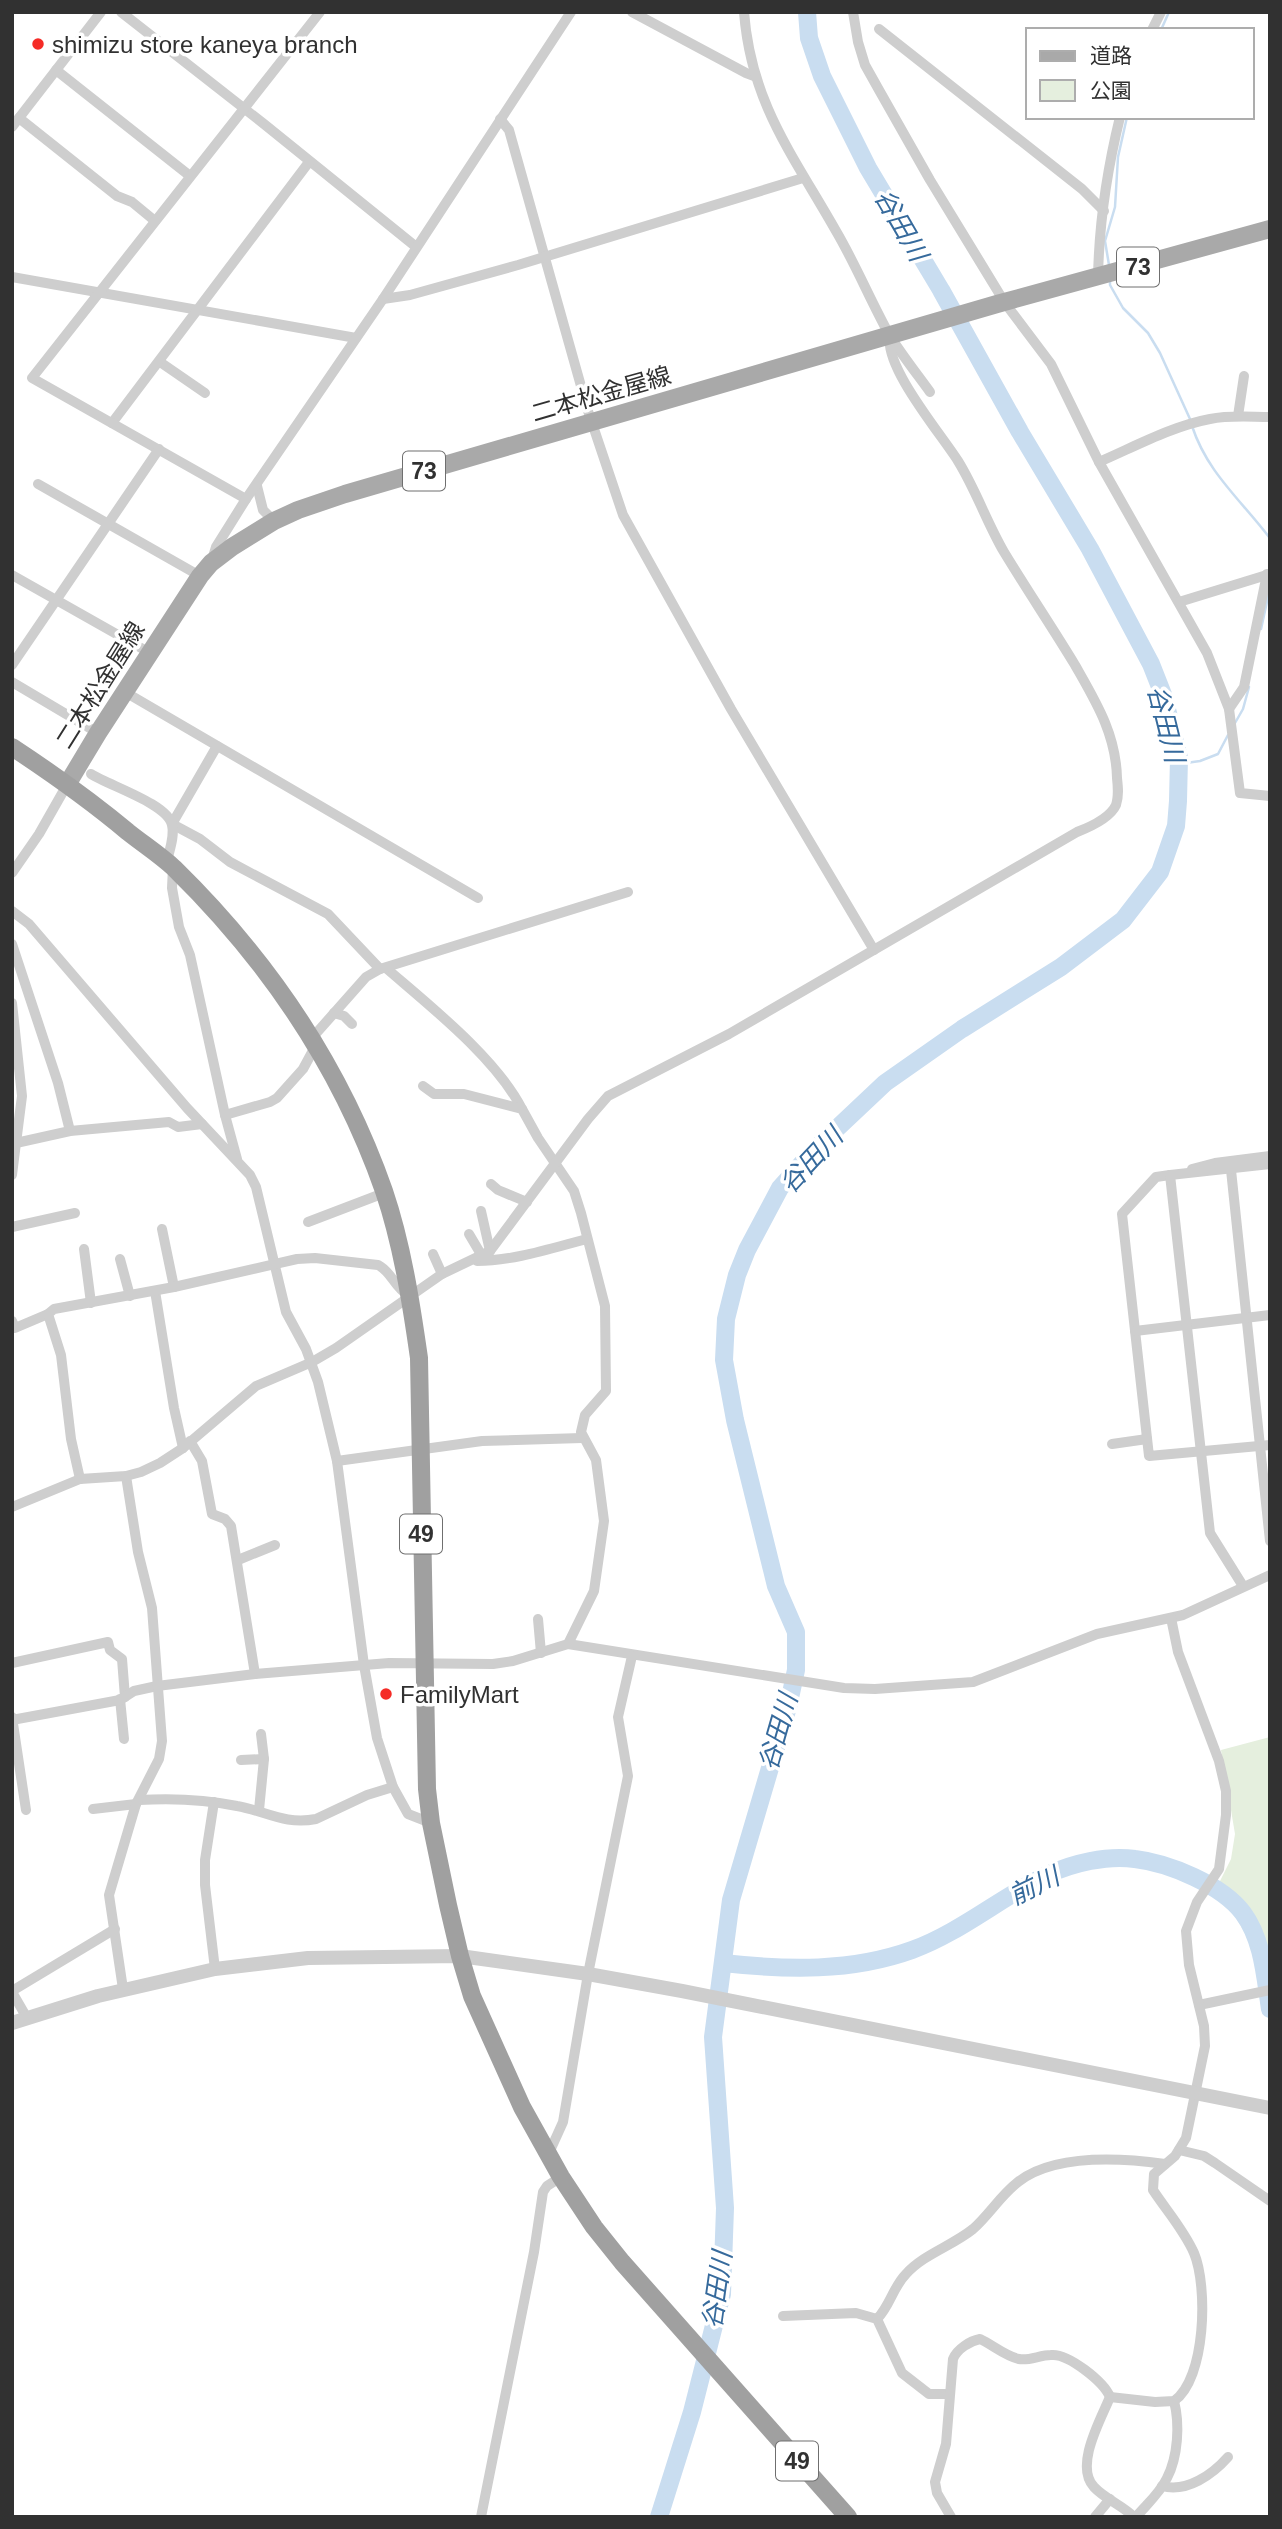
<svg xmlns="http://www.w3.org/2000/svg" width="1282" height="2529" viewBox="0 0 1282 2529" font-family="Helvetica,'Noto Sans JP',sans-serif">
  <style>
    .green { fill: #e5efde }
    .lines { fill: none; stroke-linecap: round; stroke-linejoin: round }
    .stream { stroke: #c9ddf0; stroke-width: 2.5 }
    .river { stroke: #c9ddf0; stroke-width: 18 }
    .minor { stroke: #cecece; stroke-width: 10 }
    .tertiary { stroke: #cecece; stroke-width: 14 }
    .primary { stroke: #a9a9a9; stroke-width: 18 }
    .trunk { stroke: #a0a0a0; stroke-width: 18 }
    .poi-dot { fill: #f52b26; stroke: #fff; stroke-width: 2.5 }
    .labels { text-anchor: middle; dominant-baseline: central; stroke-width: 7; stroke-linejoin: round; paint-order: stroke }
    .shield { fill: #fff; stroke: #6f6f6f; stroke-width: 2 }
    .shield-label { font-size: 23px; font-weight: bold; fill: #313131 }
    .poi-label { font-size: 24px; fill: #313131; stroke: #fff; text-anchor: start }
    .street-label { font-size: 24px; fill: #313131; stroke: #fff }
    .water-label { font-size: 26px; font-style: italic; fill: #366a9c; stroke: #fff }
  </style>
  <rect width="100%" height="100%" fill="#fff"/>
  <polygon class="green" points="1270,1737 1270,1978 1218,1885 1231,1859 1235,1834 1221,1750"/>
  <g class="lines">
    <g class="stream">
      <polyline points="1161,30 1169,12"/>
      <polyline points="1109,265 1105,241 1115,207 1118,157 1127,117"/>
      <polyline points="1110,278 1110,285 1123,308 1148,333 1160,353 1190,419"/>
      <path d="M1192,426C1207,472 1240,499 1269,537L1270,543"/>
      <polyline points="1261,629 1270,588"/>
      <polyline points="1235,723 1243,709 1249,687"/>
      <polyline points="1179,764 1200,761 1218,754 1228,735"/>
    </g>
    <g class="river">
      <path d="M723,1963C787,1970 851,1972 912,1950C961,1932 1001,1897 1047,1875C1073,1863 1107,1855 1135,1859C1169,1863 1222,1885 1243,1913C1263,1940 1265,1977 1270,2009"/>
      <polyline points="659,2517 692,2412 722,2294 725,2208 713,2037 731,1900 788,1707 796,1670 796,1632 776,1586 735,1420 724,1360 726,1319 737,1275 747,1250 780,1188 815,1149 885,1083 962,1029 1061,967 1123,920 1160,872 1176,826 1178,801 1179,758 1164,697 1151,664 1090,549 1020,432 941,290 868,168 822,76 809,38 807,12"/>
    </g>
    <g class="minor">
      <polyline points="121,12 264,124 415,246"/>
      <polyline points="632,12 746,73 754,76"/>
      <path d="M744,12C751,103 793,155 836,231C856,265 871,302 890,336C902,355 917,374 930,392"/>
      <polyline points="853,12 858,42 865,65 879,90 930,180 1005,303 1051,364 1099,462 1207,653 1229,709 1240,793 1270,796"/>
      <polyline points="879,29 1082,189 1104,211"/>
      <polyline points="1152,30 1161,12"/>
      <polyline points="56,70 190,176"/>
      <polyline points="19,118 117,196 132,202 155,221"/>
      <polyline points="500,119 509,130 588,411 623,515 731,709 874,950"/>
      <polyline points="12,127 101,12"/>
      <polyline points="12,277 356,338"/>
      <path d="M1098,278C1099,224 1107,170 1120,117"/>
      <polyline points="383,299 410,295 518,265 803,178"/>
      <polyline points="160,362 205,393"/>
      <polyline points="1238,416 1244,376"/>
      <polyline points="112,423 309,162"/>
      <path d="M1099,462C1134,447 1172,426 1210,419C1230,415 1250,417 1270,417"/>
      <polyline points="38,484 200,576"/>
      <polyline points="257,486 263,510 274,521"/>
      <polyline points="246,499 32,378 320,12"/>
      <polyline points="212,560 216,547 246,499 383,299 571,12"/>
      <polyline points="12,575 150,653"/>
      <polyline points="1179,602 1270,574"/>
      <polyline points="12,665 159,449"/>
      <polyline points="12,682 98,733"/>
      <polyline points="125,692 478,898"/>
      <polyline points="1229,709 1244,687 1267,574"/>
      <polyline points="217,746 172,824 200,839 230,862 328,914 380,969"/>
      <path d="M91,774C110,786 168,804 172,825C175,836 169,851 167,862"/>
      <polyline points="173,867 172,888 179,927 190,955 225,1115 237,1159"/>
      <polyline points="12,873 39,834 68,783"/>
      <polyline points="12,911 29,924 187,1108 250,1175 256,1187 286,1312 306,1349 318,1382 337,1461 364,1665 377,1738 393,1787 408,1814 431,1823"/>
      <polyline points="12,944 58,1083 70,1131"/>
      <path d="M386,968C430,1006 496,1058 522,1109"/>
      <polyline points="12,1003 22,1096 16,1143"/>
      <polyline points="334,1013 344,1016 352,1024"/>
      <polyline points="312,1038 366,977 380,969 628,892"/>
      <polyline points="423,1086 434,1094 464,1094 522,1109 538,1138 574,1191 581,1213 605,1306 606,1391 585,1415 581,1432 596,1460 604,1521 594,1591 568,1644"/>
      <polyline points="225,1115 270,1102 277,1098 303,1069 316,1045"/>
      <polyline points="1192,1169 1215,1163 1270,1156"/>
      <polyline points="1231,1170 1270,1541"/>
      <polyline points="12,1175 16,1143 70,1131 169,1122 178,1127 202,1124"/>
      <polyline points="1170,1175 1156,1177 1122,1214 1149,1456 1270,1445"/>
      <polyline points="491,1184 498,1190 527,1202"/>
      <polyline points="481,1211 490,1251"/>
      <polyline points="308,1222 384,1193"/>
      <polyline points="12,1227 75,1213"/>
      <polyline points="162,1229 174,1287"/>
      <polyline points="469,1234 482,1256"/>
      <polyline points="84,1249 91,1303"/>
      <polyline points="433,1254 442,1274"/>
      <polyline points="120,1259 130,1296"/>
      <path d="M477,1261C513,1261 552,1248 587,1239"/>
      <polyline points="155,1291 174,1408 183,1448"/>
      <polyline points="12,1321 15,1328 48,1314"/>
      <polyline points="1135,1331 1270,1315"/>
      <polyline points="190,1441 202,1461 212,1514 225,1519 231,1526 255,1674"/>
      <polyline points="1112,1444 1147,1439"/>
      <polyline points="337,1461 482,1441 582,1438"/>
      <path d="M80,1479L71,1439L61,1355L48,1314L54,1309L174,1287L297,1259L315,1258L378,1265C392,1272 393,1286 409,1296"/>
      <path d="M12,1507L80,1479L126,1476L141,1472L160,1463L183,1448L256,1386L312,1362L336,1348L442,1274L490,1251L588,1119L608,1096L729,1034L1077,832C1090,827 1110,818 1116,805C1119,796 1118,787 1117,778C1116,734 1096,702 1075,665C1052,627 1027,590 1004,552C987,523 976,490 958,461C941,434 884,367 890,336"/>
      <polyline points="238,1560 275,1545"/>
      <polyline points="1243,1586 1210,1533 1170,1175 1270,1164"/>
      <polyline points="538,1619 541,1653"/>
      <polyline points="12,1663 108,1642 110,1650 122,1659 125,1697"/>
      <polyline points="120,1699 124,1739"/>
      <polyline points="12,1717 26,1810"/>
      <polyline points="12,1720 120,1700 134,1691 157,1686 255,1674 389,1663 493,1664 513,1661 568,1644 844,1688 875,1689 973,1682 1097,1634 1183,1615 1270,1575"/>
      <polyline points="241,1760 264,1759"/>
      <path d="M139,1800C173,1798 203,1799 237,1806C266,1811 284,1825 316,1819L367,1795L393,1787"/>
      <polyline points="214,1802 205,1860 205,1885 215,1969"/>
      <polyline points="93,1809 136,1804"/>
      <polyline points="259,1810 264,1759 261,1734"/>
      <polyline points="123,1989 109,1895 136,1804 159,1759 162,1741 152,1608 138,1552 126,1476"/>
      <polyline points="12,1991 115,1929"/>
      <polyline points="12,1992 27,2018"/>
      <polyline points="1199,2005 1270,1990"/>
      <polyline points="1179,2150 1204,2156 1215,2163 1270,2201"/>
      <polyline points="549,2153 563,2122 588,1974 628,1776 618,1717 632,1656"/>
      <polyline points="783,2316 856,2313 877,2319 902,2373 929,2394 950,2394"/>
      <path d="M877,2319C890,2306 893,2287 906,2274C924,2254 952,2246 973,2229C989,2215 1000,2196 1018,2182C1054,2154 1121,2158 1165,2164"/>
      <path d="M1162,2486C1187,2493 1213,2474 1228,2457"/>
      <polyline points="481,2517 534,2252 543,2192 547,2186 561,2177"/>
      <path d="M951,2517L937,2493L935,2482L946,2444L953,2359C957,2349 970,2341 980,2339C993,2345 1005,2356 1019,2359C1029,2361 1040,2355 1051,2355C1068,2353 1104,2382 1110,2397"/>
      <polyline points="1095,2517 1110,2499"/>
      <path d="M1134,2517C1122,2505 1105,2499 1094,2487C1074,2466 1101,2419 1110,2397L1155,2402L1174,2401C1206,2379 1208,2286 1194,2253C1184,2230 1166,2210 1153,2190L1154,2174L1175,2156L1186,2138L1205,2046L1204,2026L1189,1965L1186,1931L1197,1902L1219,1869L1226,1815V1791L1219,1761L1178,1652L1171,1618"/>
      <path d="M1136,2517C1147,2504 1160,2493 1167,2478C1178,2457 1180,2424 1174,2401"/>
    </g>
    <polyline class="tertiary" points="12,2023 98,1996 215,1969 308,1958 460,1956 588,1974 682,1991 1270,2108"/>
    <polyline class="primary" points="68,783 98,733 200,576 211,563 232,547 274,521 298,510 345,494 997,304 1270,229"/>
    <path class="trunk" d="M12,747C53,774 91,801 128,832C143,844 160,855 174,868C267,959 341,1068 384,1191C402,1244 411,1302 419,1358L427,1789L431,1823L448,1905L460,1956L472,1996L522,2107L561,2177L594,2227L622,2262L848,2517"/>
  </g>
  <g class="poi-dot">
    <circle cx="38" cy="44" r="7"/>
    <circle cx="386" cy="1694" r="7"/>
  </g>
  <g class="labels">
    <g class="shield">
      <rect x="1117" y="247.5" width="42" height="39" rx="5"/>
      <rect x="403" y="451.5" width="42" height="39" rx="5"/>
      <rect x="400" y="1514.5" width="42" height="39" rx="5"/>
      <rect x="776" y="2441.5" width="42" height="39" rx="5"/>
    </g>
    <g class="shield-label">
      <text x="1138" y="267">73</text>
      <text x="424" y="471">73</text>
      <text x="421" y="1534">49</text>
      <text x="797" y="2461">49</text>
    </g>
    <g class="poi-label">
      <text x="52" y="44">shimizu store kaneya branch</text>
      <text x="400" y="1694">FamilyMart</text>
    </g>
    <g class="street-label">
      <text transform="translate(601 394) rotate(-16)">二本松金屋線</text>
      <text transform="translate(100 685) rotate(-58)">二本松金屋線</text>
    </g>
    <g class="water-label">
      <text transform="translate(901 225) rotate(60)">谷田川</text>
      <text transform="translate(1166 724) rotate(76)">谷田川</text>
      <text transform="translate(811 1160) rotate(-47)">谷田川</text>
      <text transform="translate(778 1732) rotate(-74)">谷田川</text>
      <text transform="translate(1034 1886) rotate(-26)">前川</text>
      <text transform="translate(717 2290) rotate(-82)">谷田川</text>
    </g>
  </g>
  <rect width="1282" height="2529" fill="none" stroke="#313131" stroke-width="28"/>
  <rect x="1026" y="28" width="228" height="91" fill="#ffffff" stroke="#adadad" stroke-width="2"/>
  <rect x="1040" y="51" width="35" height="10" fill="#a9a9a9" stroke="#adadad" stroke-width="2"/>
  <text x="1090" y="63" font-size="21" fill="#313131">道路</text>
  <rect x="1040" y="80" width="35" height="21" fill="#e5efde" stroke="#adadad" stroke-width="2"/>
  <text x="1090" y="98" font-size="21" fill="#313131">公園</text>
</svg>
